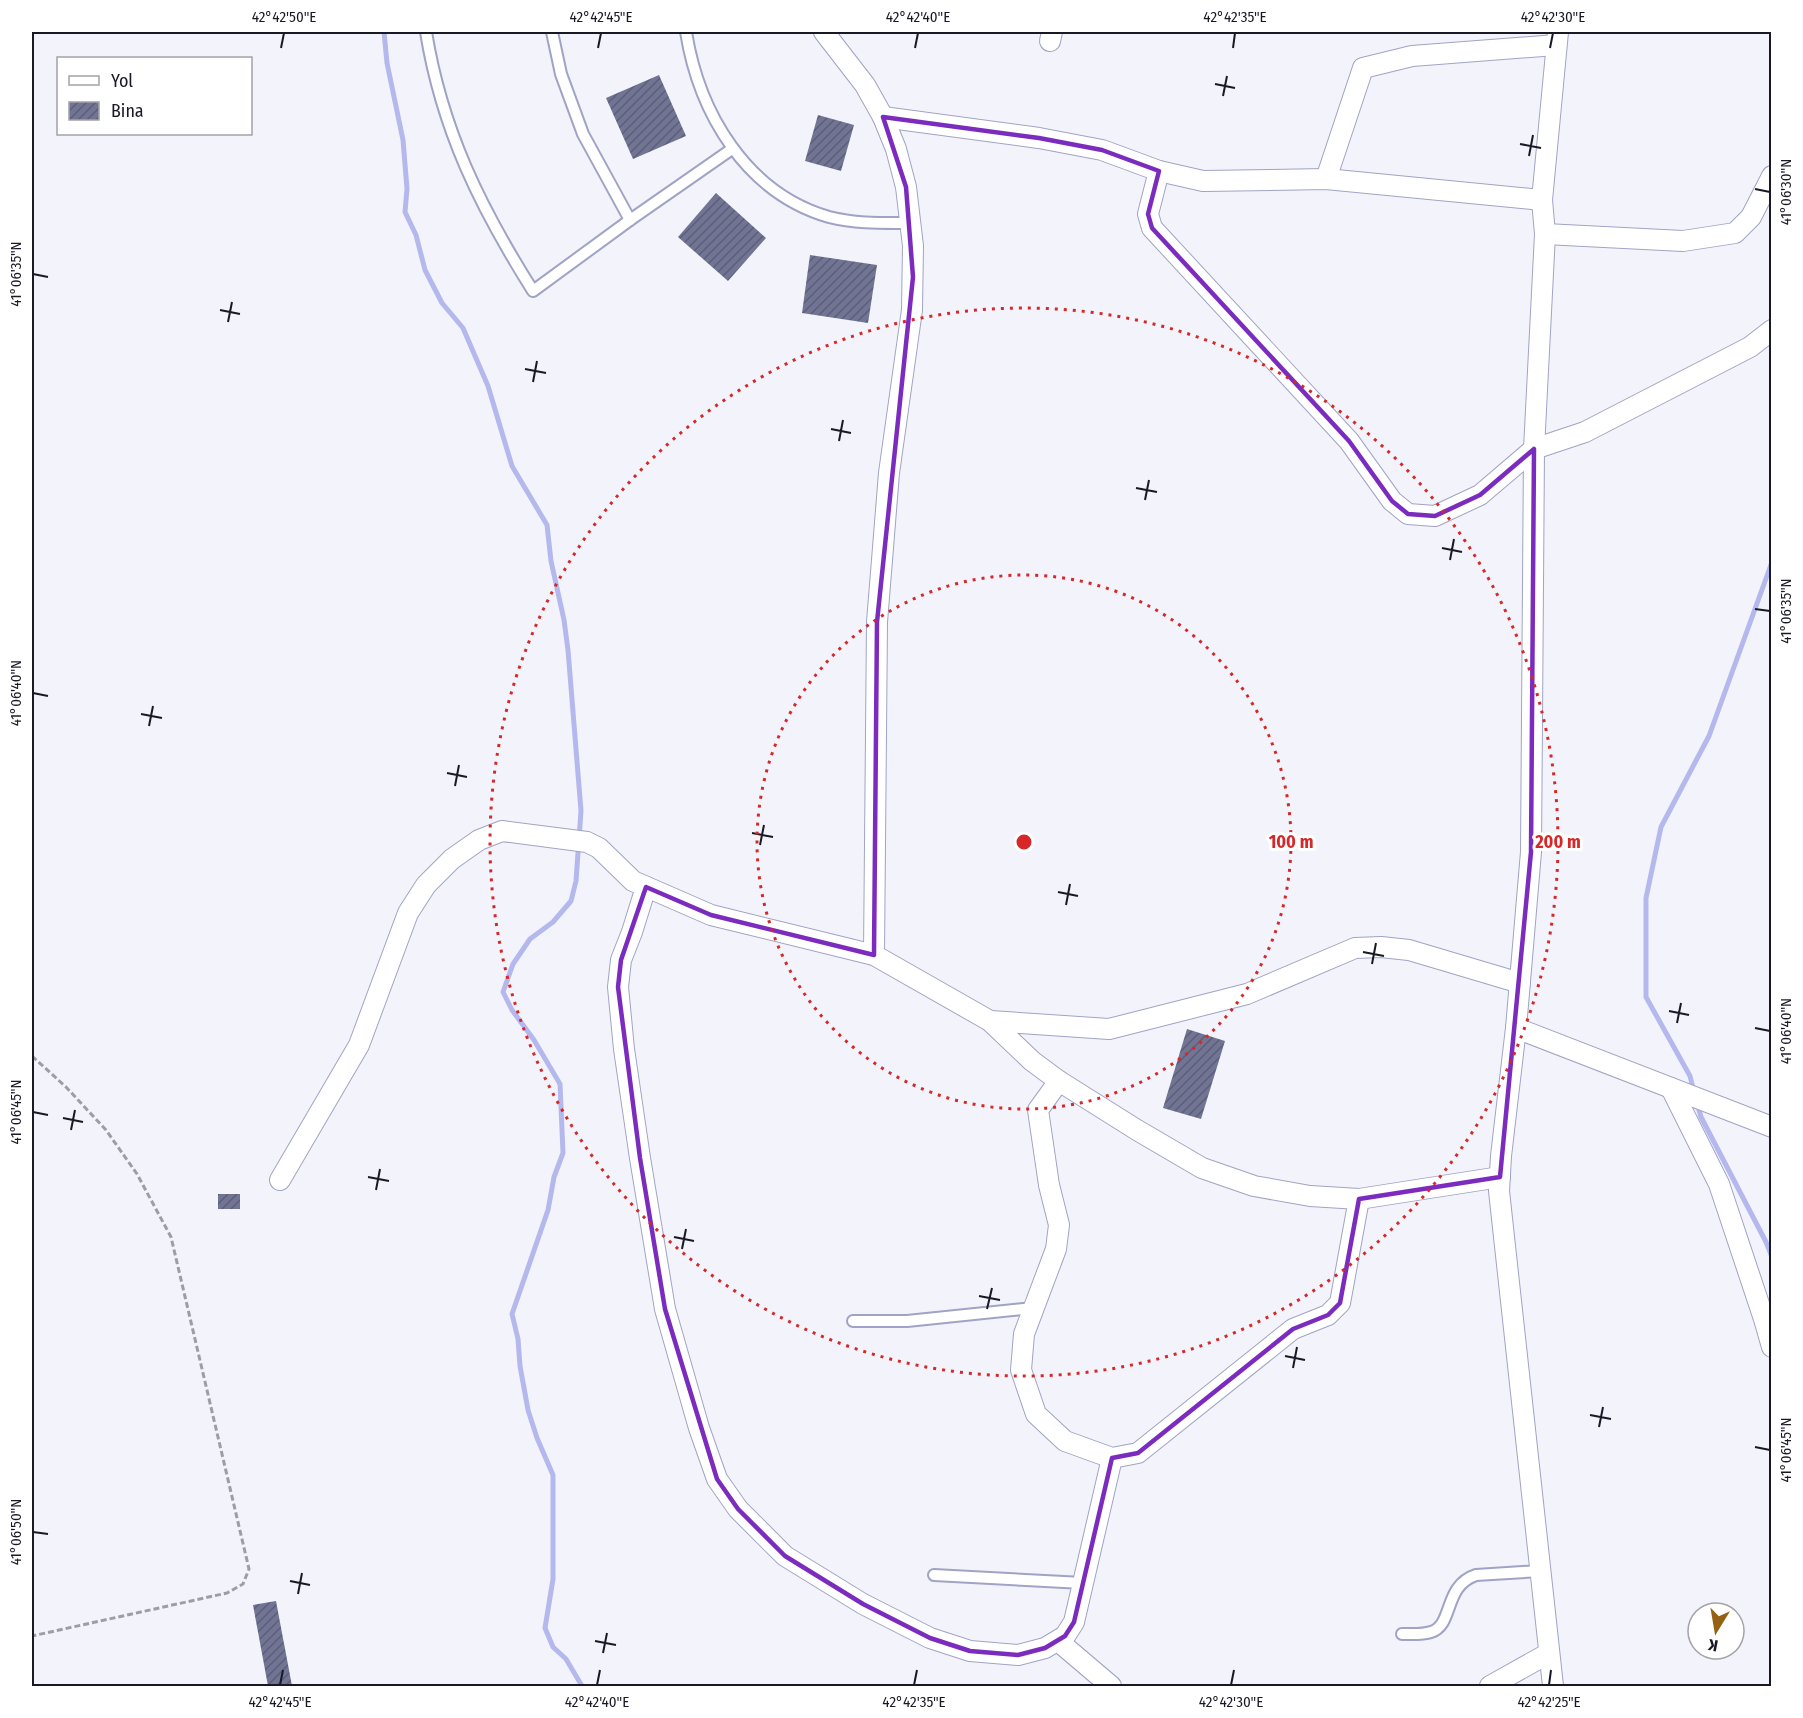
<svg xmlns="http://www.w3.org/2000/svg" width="1803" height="1718" viewBox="0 0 1803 1718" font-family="'Fira Sans Condensed',sans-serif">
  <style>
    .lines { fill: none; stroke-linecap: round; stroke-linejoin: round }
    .stream { stroke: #b4b8ed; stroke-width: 5 }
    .building { fill: url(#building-hatch) }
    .lane-casing { stroke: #a0a3c5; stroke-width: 14 }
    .street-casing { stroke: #a0a3c5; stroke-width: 22 }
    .path { stroke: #9c9da6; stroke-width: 3; stroke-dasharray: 6 3; stroke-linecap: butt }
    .lane { stroke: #fff; stroke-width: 10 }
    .street { stroke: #fff; stroke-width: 20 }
    .marked { fill: none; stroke: #7b2cbf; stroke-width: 4.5; stroke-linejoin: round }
    .ticks { fill: none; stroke: #181925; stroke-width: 2 }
    .ring { fill: none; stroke: #d62828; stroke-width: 3; stroke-dasharray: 3 6 }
    .centre { fill: #d62828; stroke: #fff; stroke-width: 3 }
    .ring-label { font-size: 18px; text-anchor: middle; font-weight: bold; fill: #d62828; stroke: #fff; stroke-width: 6; stroke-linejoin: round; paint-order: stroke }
    .neatline { fill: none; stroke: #181925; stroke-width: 2 }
    .ticks-label { font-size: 15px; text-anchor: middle; fill: #181925 }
  </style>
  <defs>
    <pattern id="building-hatch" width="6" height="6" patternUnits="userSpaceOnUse" patternTransform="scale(1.5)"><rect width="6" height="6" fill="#717493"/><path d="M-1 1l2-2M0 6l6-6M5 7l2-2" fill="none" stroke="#5c5e78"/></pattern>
  </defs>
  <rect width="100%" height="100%" fill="#f3f4fb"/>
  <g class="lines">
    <g class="stream">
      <polyline points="384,32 387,63 403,140 407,189 405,212 416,235 425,270 442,303 463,328 488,386 512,466 547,525 551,561 564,620 568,650 581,811 576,881 571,901 553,922 530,939 513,964 503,992 512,1010 534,1040 560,1084 563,1153 554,1177 548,1210 512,1314 518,1339 520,1366 528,1410 537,1438 553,1475 553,1579 545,1628 553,1647 566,1659 582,1686"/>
      <polyline points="1694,1092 1690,1076 1646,997 1646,898 1661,827 1709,736 1772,562"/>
      <polyline points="1697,1103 1701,1117 1766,1242 1772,1257"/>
    </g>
  </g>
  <g class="building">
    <polygon points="659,75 686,136 633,159 606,98"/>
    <polygon points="818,115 854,125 841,171 805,161"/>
    <polygon points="716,193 766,238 728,281 678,237"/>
    <polygon points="810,255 877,265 868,323 802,313"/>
    <polygon points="1187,1029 1225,1041 1201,1119 1163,1108"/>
    <rect x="218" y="1194" width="22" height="15"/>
    <polygon points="276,1601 292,1686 268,1686 253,1605"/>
  </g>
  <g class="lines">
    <g class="lane-casing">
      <g id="lane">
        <path d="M426,32C442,130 480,207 533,291L630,220L732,149"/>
        <polyline points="552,32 561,74 583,134 630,220"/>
        <path d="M686,32C699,113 746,193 829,217C856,224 884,223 911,223"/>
        <polyline points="853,1321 907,1321 1033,1308"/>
        <polyline points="934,1575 1083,1583"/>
        <path d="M1402,1634C1411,1634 1422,1635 1431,1632C1454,1625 1443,1586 1476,1575L1540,1571"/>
      </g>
    </g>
    <g class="street-casing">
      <g id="street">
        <polyline points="824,32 865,85 883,117 896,149 906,187 913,246 912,310 889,473 877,622 874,955"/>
        <polyline points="1050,41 1052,32"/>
        <polyline points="883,117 1039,138 1102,150 1159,171 1203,181 1326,179 1542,200"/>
        <polyline points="1159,171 1148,214 1152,228 1349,441 1392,501 1408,514 1435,516 1480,495 1534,449 1585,432 1750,347 1772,330"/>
        <polyline points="1326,179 1363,68 1412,56 1556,45"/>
        <polyline points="1545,234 1683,241 1735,233 1751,217 1772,176"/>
        <polyline points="646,887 632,932 621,960 618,987 624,1049 640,1158 665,1309 699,1428 717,1479 738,1509 785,1556 863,1604 930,1638 970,1651 1018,1655 1045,1648 1065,1636 1074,1622 1112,1458"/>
        <polyline points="990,1021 1109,1029 1247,994 1355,948 1381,947 1409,950 1520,983"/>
        <polyline points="1516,1028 1772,1127"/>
        <polyline points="1059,1081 1038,1110 1049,1185 1059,1225 1056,1249 1024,1334 1021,1370 1036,1414 1065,1441 1112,1458 1138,1453 1293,1329 1328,1315 1340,1303 1359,1199"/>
        <polyline points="1671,1088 1719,1184 1764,1319 1772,1347"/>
        <polyline points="280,1180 359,1045 408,913 426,885 452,859 479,840 502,831 587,842 599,848 633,881 711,915 874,955 990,1021 1032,1061 1059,1081 1137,1130 1202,1168 1254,1186 1310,1196 1359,1199 1500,1177"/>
        <polyline points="1058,1641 1111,1686"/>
        <polyline points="1490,1686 1549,1653"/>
        <polyline points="1553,1686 1499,1191 1501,1156 1516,1028 1531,852 1534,449 1545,234 1542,200 1558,32"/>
      </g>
    </g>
    <polyline class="path" points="32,1056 66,1087 106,1130 137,1174 171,1237 249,1569 243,1584 227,1593 32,1636"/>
    <use href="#lane" class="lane"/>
    <use href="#street" class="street"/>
  </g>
  <path class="marked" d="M883,117L1039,138L1102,150L1159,171L1148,214L1152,228L1349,441L1392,501L1408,514L1435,516L1480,495L1534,449L1531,852L1500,1177L1359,1199L1340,1303L1328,1315L1293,1329L1138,1453L1112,1458L1074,1622L1065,1636L1045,1648L1018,1655L970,1651L930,1638L863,1604L785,1556L738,1509L717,1479L665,1309L640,1158L618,987L621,960L646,887L711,915L874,955L877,622L913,277L906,187Z"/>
  <path class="ticks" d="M281,48L284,33M598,48L601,33M915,48L918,33M1233,48L1235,33M1550,48L1553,33M1215,84L1235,88M1223,96L1227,76M1520,144L1541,148M1529,156L1533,135M1755,189L1770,192M33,274L48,277M220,310L240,314M228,322L232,302M525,369L546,373M533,382L537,361M831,429L851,433M839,441L843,420M1136,488L1157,492M1145,500L1149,480M1442,548L1462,552M1450,560L1454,539M1755,609L1770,611M33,693L48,696M141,714L162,718M149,726L153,706M447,773L467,777M455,786L459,765M752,833L773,837M760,845L764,825M1058,892L1078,896M1066,905L1070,884M1363,952L1384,956M1372,964L1376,943M1669,1011L1689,1015M1677,1023L1681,1003M1755,1028L1770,1031M33,1112L48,1115M63,1118L83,1122M71,1130L75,1110M368,1177L389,1181M376,1190L380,1169M674,1237L694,1241M682,1249L686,1229M979,1296L1000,1300M987,1309L992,1288M1285,1356L1305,1360M1293,1368L1297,1347M1590,1415L1611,1419M1599,1427L1603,1407M1755,1447L1770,1450M33,1532L48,1534M290,1581L310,1585M298,1594L302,1573M595,1641L616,1645M603,1653L607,1633M280,1685L283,1670M597,1685L600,1670M914,1685L917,1670M1231,1685L1234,1670M1549,1685L1551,1670"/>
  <g class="ring">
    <circle cx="1024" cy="842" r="267"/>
    <circle cx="1024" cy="842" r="534"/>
  </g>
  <circle cx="1024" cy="842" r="9" class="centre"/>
  <g class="ring-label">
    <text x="1291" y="848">100 m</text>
    <text x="1558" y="848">200 m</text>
  </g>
  <rect width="1803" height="1718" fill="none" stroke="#ffffff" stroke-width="66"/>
  <rect x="57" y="57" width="195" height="78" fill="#ffffff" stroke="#a3a3a8" stroke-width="1.5"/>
  <rect x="69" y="76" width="30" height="9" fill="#ffffff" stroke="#a3a3a8" stroke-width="1.5"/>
  <text x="111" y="87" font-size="18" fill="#181925">Yol</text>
  <rect x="69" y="102" width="30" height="18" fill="url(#building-hatch)" stroke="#a3a3a8" stroke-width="1.5"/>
  <text x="111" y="117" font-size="18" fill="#181925">Bina</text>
  <g transform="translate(1716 1631) rotate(191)"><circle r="28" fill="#ffffff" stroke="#a3a3a8" stroke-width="1.5"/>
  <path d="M0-4.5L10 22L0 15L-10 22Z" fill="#956215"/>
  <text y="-9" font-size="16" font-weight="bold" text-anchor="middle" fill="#181925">K</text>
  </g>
  <rect x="33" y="33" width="1737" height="1652" class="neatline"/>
  <g class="ticks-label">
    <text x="284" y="22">42°42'50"E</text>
    <text x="601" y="22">42°42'45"E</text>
    <text x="918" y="22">42°42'40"E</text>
    <text x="1235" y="22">42°42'35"E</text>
    <text x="1553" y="22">42°42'30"E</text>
    <text transform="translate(1786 192) rotate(-90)" y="5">41°06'30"N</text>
    <text transform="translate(16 274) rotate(-90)" y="5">41°06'35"N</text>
    <text transform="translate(1786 611) rotate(-90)" y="5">41°06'35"N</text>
    <text transform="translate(16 693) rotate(-90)" y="5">41°06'40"N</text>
    <text transform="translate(1786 1031) rotate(-90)" y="5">41°06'40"N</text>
    <text transform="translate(16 1112) rotate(-90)" y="5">41°06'45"N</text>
    <text transform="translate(1786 1450) rotate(-90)" y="5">41°06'45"N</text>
    <text transform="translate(16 1532) rotate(-90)" y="5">41°06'50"N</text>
    <text x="280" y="1707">42°42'45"E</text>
    <text x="597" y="1707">42°42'40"E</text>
    <text x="914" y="1707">42°42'35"E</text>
    <text x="1231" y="1707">42°42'30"E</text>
    <text x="1549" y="1707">42°42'25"E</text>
  </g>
</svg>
